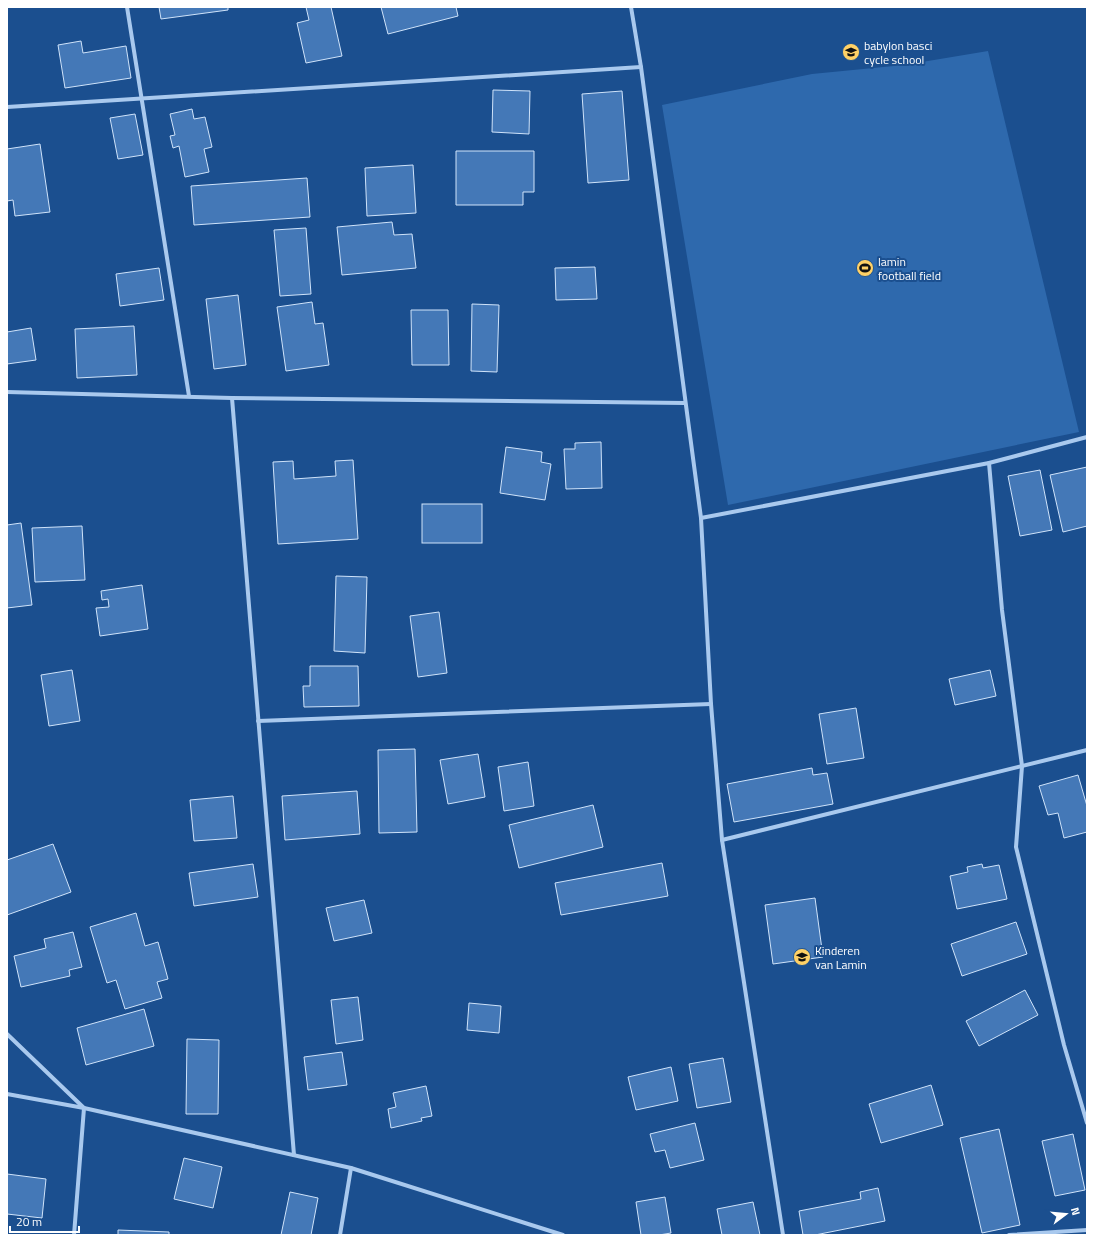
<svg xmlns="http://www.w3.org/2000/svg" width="1094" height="1242" viewBox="0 0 1094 1242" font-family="'Titillium Web',sans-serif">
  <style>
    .green { fill: #2e69ad }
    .building { fill: #4478b7; stroke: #cfe3fa }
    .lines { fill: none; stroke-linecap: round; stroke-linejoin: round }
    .minor { stroke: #a9c9ee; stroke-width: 4 }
    .labels { text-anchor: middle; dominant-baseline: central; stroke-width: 4; stroke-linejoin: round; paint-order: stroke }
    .poi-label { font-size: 12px; fill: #fff; stroke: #1b4f8f; text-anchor: start }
  </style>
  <rect width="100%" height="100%" fill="#1b4f8f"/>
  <polygon class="green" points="988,51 1079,432 728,505 662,105 812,74 904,65"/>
  <g class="building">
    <polygon points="159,7 228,7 228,10 161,19"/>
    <polygon points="306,7 331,7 342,56 306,63 297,23 309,20"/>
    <polygon points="381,7 456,7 458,16 388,34"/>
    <polygon points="81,41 83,53 126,46 131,78 65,88 58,45"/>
    <polygon points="493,90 530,91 529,134 492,132"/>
    <polygon points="622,91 629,180 588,183 582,94"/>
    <polygon points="192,109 194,119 205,117 212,147 204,149 209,172 185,177 179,146 173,148 170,136 175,135 170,114"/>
    <polygon points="135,114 143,155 118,159 110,118"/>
    <polygon points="40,144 50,212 15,216 13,200 7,201 7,149"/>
    <polygon points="456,151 534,151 534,192 523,192 523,205 456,205"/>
    <polygon points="413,165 416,213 367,216 365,168"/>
    <polygon points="307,178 310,217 194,225 191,186"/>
    <polygon points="392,222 394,235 412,234 416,268 342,275 337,227"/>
    <polygon points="306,228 311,294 280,296 274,230"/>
    <polygon points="595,267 597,299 556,300 555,268"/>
    <polygon points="159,268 164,300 120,306 116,274"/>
    <polygon points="238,295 246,365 214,369 206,299"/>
    <polygon points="312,302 315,324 323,323 329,365 286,371 277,307"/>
    <polygon points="472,304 499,305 497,372 471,371"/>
    <polygon points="411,310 448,310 449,365 412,365"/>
    <polygon points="134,326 137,375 77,378 75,329"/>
    <polygon points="31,328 36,360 7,364 7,332"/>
    <polygon points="601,442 602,488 566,489 564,449 575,449 575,443"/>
    <polygon points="506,447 542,452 541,462 551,464 545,500 500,493"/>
    <polygon points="353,460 358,539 278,544 273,462 293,461 294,479 336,476 335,461"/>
    <polygon points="1087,467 1087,526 1063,532 1050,475"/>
    <polygon points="1040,470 1052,530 1020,536 1008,476"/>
    <rect x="422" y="504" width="60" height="39"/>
    <polygon points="21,523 32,605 7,608 7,525"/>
    <polygon points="82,526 85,580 35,582 32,528"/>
    <polygon points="336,576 367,577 365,653 334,651"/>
    <polygon points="142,585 148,629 100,636 96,608 109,607 108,599 102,600 101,591"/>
    <polygon points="439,612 447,673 418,677 410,616"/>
    <polygon points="310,666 358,666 359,706 304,707 303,686 310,686"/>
    <polygon points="72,670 80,721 49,726 41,675"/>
    <polygon points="990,670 996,696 955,705 949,679"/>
    <polygon points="856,708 864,758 827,764 819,714"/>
    <polygon points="415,749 417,832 379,833 378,750"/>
    <polygon points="478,754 485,797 448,804 440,760"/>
    <polygon points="528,762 534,806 504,811 498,767"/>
    <polygon points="812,768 813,775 827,773 833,804 734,822 727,784"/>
    <polygon points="1078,775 1087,806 1087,832 1064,838 1058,813 1048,815 1039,786"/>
    <polygon points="357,791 360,834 285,840 282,796"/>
    <polygon points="233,796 237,838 194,841 190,800"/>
    <polygon points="593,805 603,847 519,868 509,825"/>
    <polygon points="53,844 71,892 7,915 7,860"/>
    <polygon points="662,863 668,896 561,915 555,883"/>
    <polygon points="253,864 258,897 194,906 189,873"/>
    <polygon points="982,864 983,868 999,865 1007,899 957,909 950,876 968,872 967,867"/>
    <polygon points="815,898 823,957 773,964 765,905"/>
    <polygon points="364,900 372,933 334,941 326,908"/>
    <polygon points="136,913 145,946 158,942 168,979 157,982 162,998 125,1009 116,980 107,983 90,927"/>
    <polygon points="1016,922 1027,954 962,976 951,944"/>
    <polygon points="73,932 82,967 69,970 70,976 21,987 14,956 46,948 44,939"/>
    <polygon points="1025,990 1038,1015 979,1046 966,1021"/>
    <polygon points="358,997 363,1040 336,1044 331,1000"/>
    <polygon points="469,1003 501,1006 499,1033 467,1030"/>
    <polygon points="144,1009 154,1046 86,1065 77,1028"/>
    <polygon points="187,1039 219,1040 218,1114 186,1114"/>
    <polygon points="342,1052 347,1085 308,1090 304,1057"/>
    <polygon points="723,1058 731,1102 697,1108 689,1064"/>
    <polygon points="671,1067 678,1101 636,1110 628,1077"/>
    <polygon points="931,1085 943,1125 881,1143 869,1104"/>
    <polygon points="426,1086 432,1116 421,1118 422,1121 391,1128 388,1109 396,1107 393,1093"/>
    <polygon points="695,1123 704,1160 670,1168 665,1150 655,1152 650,1134"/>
    <polygon points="999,1129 1020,1225 982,1233 960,1138"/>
    <polygon points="1073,1134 1085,1190 1055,1196 1042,1141"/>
    <polygon points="184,1158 222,1167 213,1208 174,1199"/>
    <polygon points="7,1174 46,1179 42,1218 7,1214"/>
    <polygon points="878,1188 885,1221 815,1235 803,1235 799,1211 861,1199 860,1192"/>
    <polygon points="290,1192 318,1198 311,1235 281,1235"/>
    <polygon points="665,1197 671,1233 659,1235 641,1235 636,1202"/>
    <polygon points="753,1202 760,1235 722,1235 717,1209"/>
    <polygon points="118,1230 169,1232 169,1235 118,1235"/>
  </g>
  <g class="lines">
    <g class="minor">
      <polyline points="127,7 189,396"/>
      <polyline points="631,7 641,67 701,518 711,704 722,840 783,1235"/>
      <polyline points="7,107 641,67"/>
      <polyline points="7,392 232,398 685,403"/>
      <polyline points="232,398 294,1155"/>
      <polyline points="989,463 1002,610 1022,766 1016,847 1064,1045 1087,1123"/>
      <polyline points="701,518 989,463 1087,437"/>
      <polyline points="258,721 711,704"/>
      <polyline points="722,840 1087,750"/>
      <polyline points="7,1034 84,1108 74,1235"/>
      <polyline points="7,1094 84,1108 351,1168 563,1235"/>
      <polyline points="340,1235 351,1168"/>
      <polyline points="1009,1235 1087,1230"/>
    </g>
  </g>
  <defs>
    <g id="school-disc" transform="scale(0.9)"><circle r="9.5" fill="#ffd166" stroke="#1b4f8f"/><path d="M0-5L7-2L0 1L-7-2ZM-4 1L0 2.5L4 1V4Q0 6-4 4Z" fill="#111"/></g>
    <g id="stadium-disc" transform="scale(0.9)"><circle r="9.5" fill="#ffd166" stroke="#1b4f8f"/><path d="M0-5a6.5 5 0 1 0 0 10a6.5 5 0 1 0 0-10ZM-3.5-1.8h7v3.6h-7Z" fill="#111"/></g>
  </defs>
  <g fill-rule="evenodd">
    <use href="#school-disc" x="851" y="52"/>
    <use href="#stadium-disc" x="865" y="268"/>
    <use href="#school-disc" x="802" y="957"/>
  </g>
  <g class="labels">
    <g class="poi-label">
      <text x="864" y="45">babylon basci<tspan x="864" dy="14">cycle school</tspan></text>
      <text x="878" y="261">lamin<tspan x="878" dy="14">football field</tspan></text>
      <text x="815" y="950">Kinderen<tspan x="815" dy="14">van Lamin</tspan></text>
    </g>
  </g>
  <rect width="1094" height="1242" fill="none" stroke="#ffffff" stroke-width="16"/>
  <g transform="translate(1066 1214) rotate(74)" stroke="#1b4f8f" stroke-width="3" paint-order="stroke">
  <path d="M0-3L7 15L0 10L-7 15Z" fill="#ffffff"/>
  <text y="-6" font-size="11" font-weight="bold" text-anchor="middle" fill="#ffffff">N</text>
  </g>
  <path d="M10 1226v6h69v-6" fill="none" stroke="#ffffff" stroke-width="2"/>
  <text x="16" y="1226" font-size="12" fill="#ffffff" stroke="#1b4f8f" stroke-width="3" paint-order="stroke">20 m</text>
</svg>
